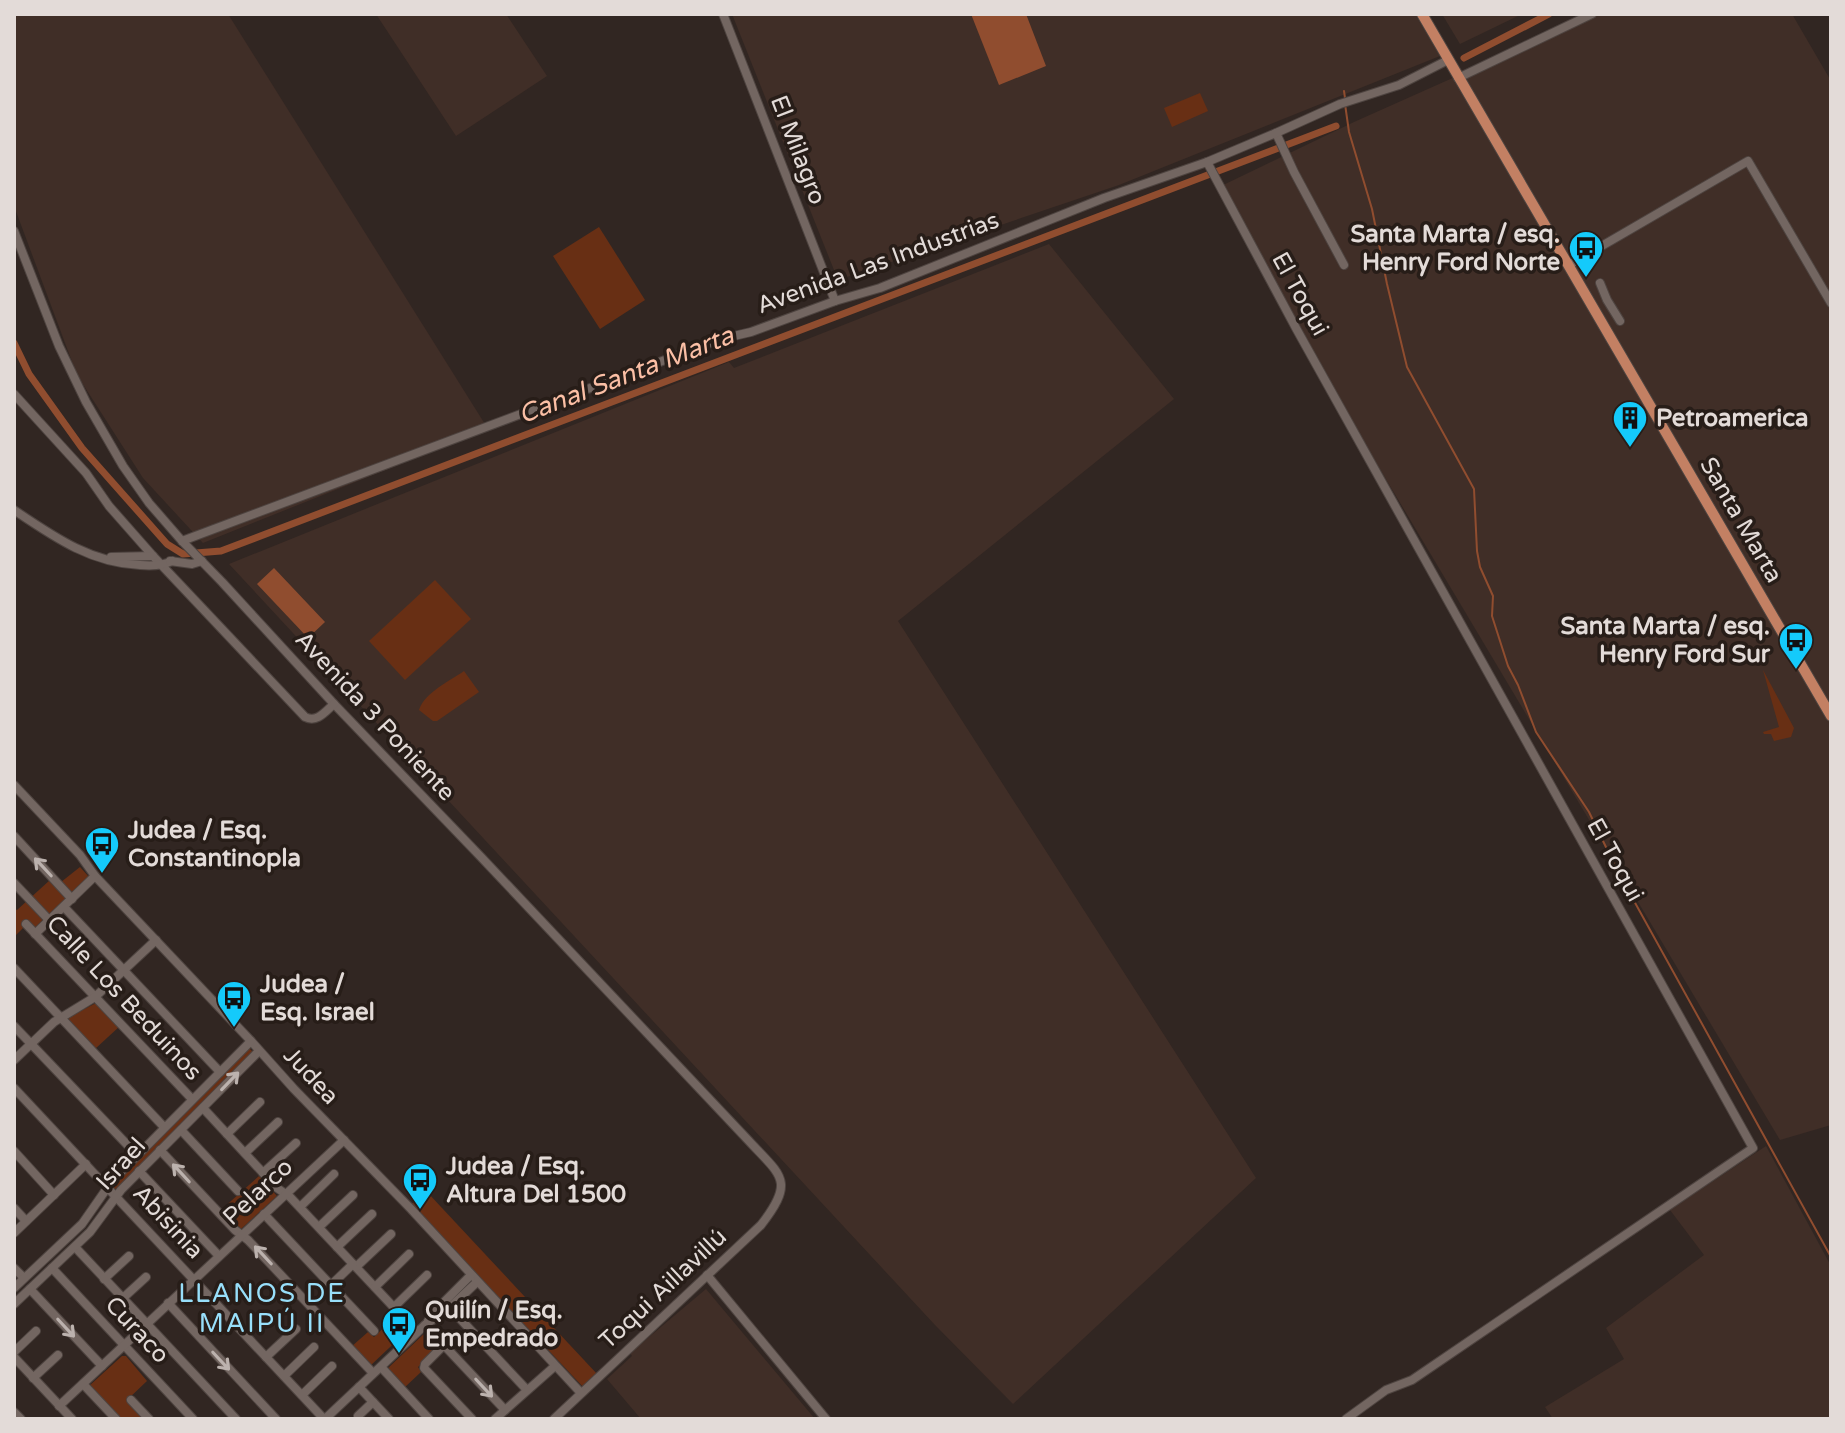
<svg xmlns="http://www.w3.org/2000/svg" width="1845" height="1433" viewBox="0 0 1845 1433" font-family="'Varela Round',sans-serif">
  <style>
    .built { fill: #402e27 }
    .green { fill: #682f14 }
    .water { fill: #904d2f }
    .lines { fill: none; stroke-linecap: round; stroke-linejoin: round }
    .stream { stroke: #904d2f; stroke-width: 2 }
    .canal { stroke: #904d2f; stroke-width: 7 }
    .minor-casing { stroke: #4e4440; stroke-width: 10 }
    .major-casing { stroke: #4e4440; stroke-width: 12 }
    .minor { stroke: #736661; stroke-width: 8 }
    .major { stroke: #c38063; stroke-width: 10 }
    .oneway { stroke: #bcb2ae }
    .labels { text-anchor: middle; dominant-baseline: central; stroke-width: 7; stroke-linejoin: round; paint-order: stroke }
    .street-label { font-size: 24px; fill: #e3dbd8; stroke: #271d18 }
    .poi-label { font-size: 24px; font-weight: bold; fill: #e3dbd8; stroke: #271d18; text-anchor: start }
    .water-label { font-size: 26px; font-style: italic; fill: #fbbfa5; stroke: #271d18 }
    .neighbourhood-label { font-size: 26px; letter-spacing: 2px; fill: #98dffa; stroke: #271d18 }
  </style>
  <rect width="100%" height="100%" fill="#312622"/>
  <g class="built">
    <polygon points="14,14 228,14 488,429 203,543 143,478 77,375 14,206"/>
    <polygon points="376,14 506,14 547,76 456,136"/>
    <polygon points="732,14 1415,14 1440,56 1119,185 838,280"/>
    <polygon points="1442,14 1522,14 1460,44"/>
    <polygon points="1596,14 1792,14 1831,81 1831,1125 1780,1140 1297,330 1217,188 1354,122"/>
    <polygon points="1049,244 1174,399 898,621 1256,1178 1013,1404 935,1325 229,564 729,362 734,368"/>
    <polygon points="1766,1146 1831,1266 1831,1419 1553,1419 1545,1407 1624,1359 1606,1328 1704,1255 1670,1210"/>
    <polygon points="706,1289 815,1419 641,1419 607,1379 632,1356 630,1353"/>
  </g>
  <g class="green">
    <polygon points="1200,93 1208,111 1172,127 1164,108"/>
    <polygon points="599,227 645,300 600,329 553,256"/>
    <polygon points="435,580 471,619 405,680 369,641"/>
    <polygon points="1763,670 1794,728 1791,737 1774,741 1771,734 1764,734 1763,732 1779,727"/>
    <path d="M464,671L479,692L437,721H433L419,710C425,692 450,681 464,671Z"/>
    <polygon points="80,867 89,877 30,932 24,927 14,937 14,908 17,910 50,880 56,886"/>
    <polygon points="98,1002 120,1026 95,1049 67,1018"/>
    <polygon points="249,1048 253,1052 116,1190 112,1187 112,1184"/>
    <polygon points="259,1176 277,1196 241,1229 222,1209"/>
    <polygon points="428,1193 598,1375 584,1388 411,1204"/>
    <polygon points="394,1318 407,1331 370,1366 351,1347 368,1332 374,1337"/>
    <polygon points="427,1331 441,1345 418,1367 421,1372 404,1388 386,1370"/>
    <polygon points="122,1356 126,1356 147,1381 127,1400 144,1419 120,1419 89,1386"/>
  </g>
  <g class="water">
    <polygon points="971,14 1026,14 1046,66 999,85"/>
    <polygon points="274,568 325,622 308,638 257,584"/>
  </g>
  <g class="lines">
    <g class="stream">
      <polyline points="1344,91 1345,98"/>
      <polyline points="1345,104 1349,132 1372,209 1387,284 1407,367 1474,489 1477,551 1480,567 1493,596 1492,616 1508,666 1518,685 1536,732 1589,812 1618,872 1831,1257"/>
    </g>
    <g class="canal">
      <polyline points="1464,58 1549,14"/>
      <polyline points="14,343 29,374 82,448 167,544 183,554 221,551 1336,126"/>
    </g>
    <g class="minor-casing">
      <g id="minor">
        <polyline points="723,14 835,301"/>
        <polyline points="1458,78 1592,14"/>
        <polyline points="1276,133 1294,172 1344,265"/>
        <polyline points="1207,162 1297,330 1753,1148 1412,1380 1386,1390 1346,1419"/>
        <path d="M14,231L59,346L86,402L123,466L149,503L182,541L222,582L334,704L481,857L748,1140C781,1176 796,1180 761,1225L554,1419"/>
        <polyline points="1569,265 1748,161 1831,303"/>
        <polyline points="1600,283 1607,300 1620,321"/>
        <path d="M14,394L86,473L109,506L153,556L305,717C317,723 325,712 334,704"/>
        <path d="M14,510C54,537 91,563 140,565C151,566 162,566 172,561"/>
        <polyline points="182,541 721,339 751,332 835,301 880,288 1104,198 1207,162 1276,133 1340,104 1399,85 1448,60"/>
        <polyline points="111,557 153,556"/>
        <polyline points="170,561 192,564 202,561"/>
        <polyline points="14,785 80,855 95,876 251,1041 294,1089 411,1209 581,1393"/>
        <polyline points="14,836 72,899"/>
        <polyline points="14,883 49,920"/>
        <polyline points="64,907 220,1072"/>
        <polyline points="26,924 192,1099"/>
        <polyline points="35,934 95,876"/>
        <polyline points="14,968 164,1127"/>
        <polyline points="14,1026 137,1155"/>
        <polyline points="14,1060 54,1022 95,997 156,940"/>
        <polyline points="14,1088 324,1419"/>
        <polyline points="203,1108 277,1188 290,1197 417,1332"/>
        <polyline points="181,1130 238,1191"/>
        <polyline points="227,1134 260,1102"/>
        <polyline points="160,1150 235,1230 248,1240 373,1373"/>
        <polyline points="14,1151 54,1195"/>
        <polyline points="245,1153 278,1122"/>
        <polyline points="139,1171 219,1256"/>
        <polyline points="263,1173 296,1143"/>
        <polyline points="300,1207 334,1174"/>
        <polyline points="14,1208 26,1221"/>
        <polyline points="264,1214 374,1331"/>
        <polyline points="319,1227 353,1195"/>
        <polyline points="14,1233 86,1164"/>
        <polyline points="75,1247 236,1419"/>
        <polyline points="337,1247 372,1214"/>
        <polyline points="356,1267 391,1234"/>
        <polyline points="14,1268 24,1278"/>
        <polyline points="52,1268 193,1419"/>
        <polyline points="707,1275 826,1419"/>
        <polyline points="104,1279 129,1256"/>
        <polyline points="331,1285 353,1264"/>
        <polyline points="375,1287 409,1254"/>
        <polyline points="14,1288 82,1224 112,1181 251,1041"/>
        <polyline points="30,1289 102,1366"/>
        <polyline points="123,1298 146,1277"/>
        <polyline points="168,1303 276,1419"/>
        <polyline points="14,1304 90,1232 121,1190 259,1051"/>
        <polyline points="394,1307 427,1275"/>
        <polyline points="450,1308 527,1390"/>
        <polyline points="428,1321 439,1307 471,1275"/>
        <polyline points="425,1325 505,1410"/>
        <polyline points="444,1345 425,1364 424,1368 472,1419"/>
        <polyline points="14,1352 36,1331"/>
        <polyline points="14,1357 72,1419"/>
        <polyline points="266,1357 296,1329"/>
        <polyline points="381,1367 429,1419"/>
        <polyline points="284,1376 314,1347"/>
        <polyline points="33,1378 58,1355"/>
        <polyline points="83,1384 116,1419"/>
        <polyline points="359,1387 389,1419"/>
        <polyline points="302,1395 332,1366"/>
        <polyline points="131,1400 149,1419"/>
        <polyline points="59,1406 344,1140"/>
        <polyline points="14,1412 21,1419"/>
        <polyline points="358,1416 373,1402"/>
        <polyline points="325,1419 425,1325 447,1310 477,1282"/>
        <polyline points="495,1419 555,1366"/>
      </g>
    </g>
    <g class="major-casing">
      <polyline id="major" points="1422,14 1831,716"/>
    </g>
    <use href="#minor" class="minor"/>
    <use href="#major" class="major"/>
  </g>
  <defs><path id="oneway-shaft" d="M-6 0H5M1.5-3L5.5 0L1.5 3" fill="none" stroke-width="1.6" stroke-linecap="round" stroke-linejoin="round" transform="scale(2)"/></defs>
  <g class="oneway">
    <use href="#oneway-shaft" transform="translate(43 867) rotate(-133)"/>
    <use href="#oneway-shaft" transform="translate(230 1081) rotate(-46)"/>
    <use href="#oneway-shaft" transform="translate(181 1173) rotate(-133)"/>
    <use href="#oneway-shaft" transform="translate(263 1255) rotate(-133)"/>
    <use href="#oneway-shaft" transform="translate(66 1328) rotate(47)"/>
    <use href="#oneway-shaft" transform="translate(221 1361) rotate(47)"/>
    <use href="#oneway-shaft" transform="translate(484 1388) rotate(47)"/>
  </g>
  <defs>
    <g id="bus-pin" transform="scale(1.8)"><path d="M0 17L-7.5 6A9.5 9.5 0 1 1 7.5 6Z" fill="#14cafb" stroke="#271d18"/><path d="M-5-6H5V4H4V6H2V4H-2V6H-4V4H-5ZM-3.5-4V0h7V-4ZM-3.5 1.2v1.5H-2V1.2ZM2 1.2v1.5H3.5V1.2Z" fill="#111"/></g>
    <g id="building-pin" transform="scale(1.8)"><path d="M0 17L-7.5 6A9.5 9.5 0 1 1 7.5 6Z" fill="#14cafb" stroke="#271d18"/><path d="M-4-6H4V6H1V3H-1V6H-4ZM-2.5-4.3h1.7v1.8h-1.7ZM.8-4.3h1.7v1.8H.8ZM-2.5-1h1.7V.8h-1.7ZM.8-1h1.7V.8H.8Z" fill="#111"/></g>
  </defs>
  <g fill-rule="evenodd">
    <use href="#bus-pin" x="1586" y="248"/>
    <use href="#building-pin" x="1630" y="418"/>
    <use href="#bus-pin" x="1796" y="640"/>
    <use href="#bus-pin" x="102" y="844"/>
    <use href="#bus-pin" x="234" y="998"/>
    <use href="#bus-pin" x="420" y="1180"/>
    <use href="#bus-pin" x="399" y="1324"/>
  </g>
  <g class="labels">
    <g class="street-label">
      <text transform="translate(798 150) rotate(69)">El Milagro</text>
      <text transform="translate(878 263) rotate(-20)">Avenida Las Industrias</text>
      <text transform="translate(1300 294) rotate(61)">El Toqui</text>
      <text transform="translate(1741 520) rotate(60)">Santa Marta</text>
      <text transform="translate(375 716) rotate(47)">Avenida 3 Poniente</text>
      <text transform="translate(1615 860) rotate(61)">El Toqui</text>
      <text transform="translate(124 998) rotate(47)">Calle Los Beduinos</text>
      <text transform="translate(311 1076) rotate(47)">Judea</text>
      <text transform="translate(121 1164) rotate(-48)">Israel</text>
      <text transform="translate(258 1192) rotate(-43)">Pelarco</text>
      <text transform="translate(168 1222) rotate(47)">Abisinia</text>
      <text transform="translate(663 1289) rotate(-43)">Toqui Aillavillú</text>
      <text transform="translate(137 1330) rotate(47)">Curaco</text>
    </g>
    <g class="poi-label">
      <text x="1560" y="234" text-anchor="end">Santa Marta / esq.<tspan x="1560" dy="28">Henry Ford Norte</tspan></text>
      <text x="1656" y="418">Petroamerica</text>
      <text x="1770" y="626" text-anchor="end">Santa Marta / esq.<tspan x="1770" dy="28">Henry Ford Sur</tspan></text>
      <text x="128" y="830">Judea / Esq.<tspan x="128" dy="28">Constantinopla</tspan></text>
      <text x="260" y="984">Judea /<tspan x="260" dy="28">Esq. Israel</tspan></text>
      <text x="446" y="1166">Judea / Esq.<tspan x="446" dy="28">Altura Del 1500</tspan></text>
      <text x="425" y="1310">Quilín / Esq.<tspan x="425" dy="28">Empedrado</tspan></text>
    </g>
    <g class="water-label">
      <text transform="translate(626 375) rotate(-21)">Canal Santa Marta</text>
    </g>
    <g class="neighbourhood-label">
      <text x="262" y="1293">LLANOS DE<tspan x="262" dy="30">MAIPÚ II</tspan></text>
    </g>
  </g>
  <rect width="1845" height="1433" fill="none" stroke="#e3dbd8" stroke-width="32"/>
</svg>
